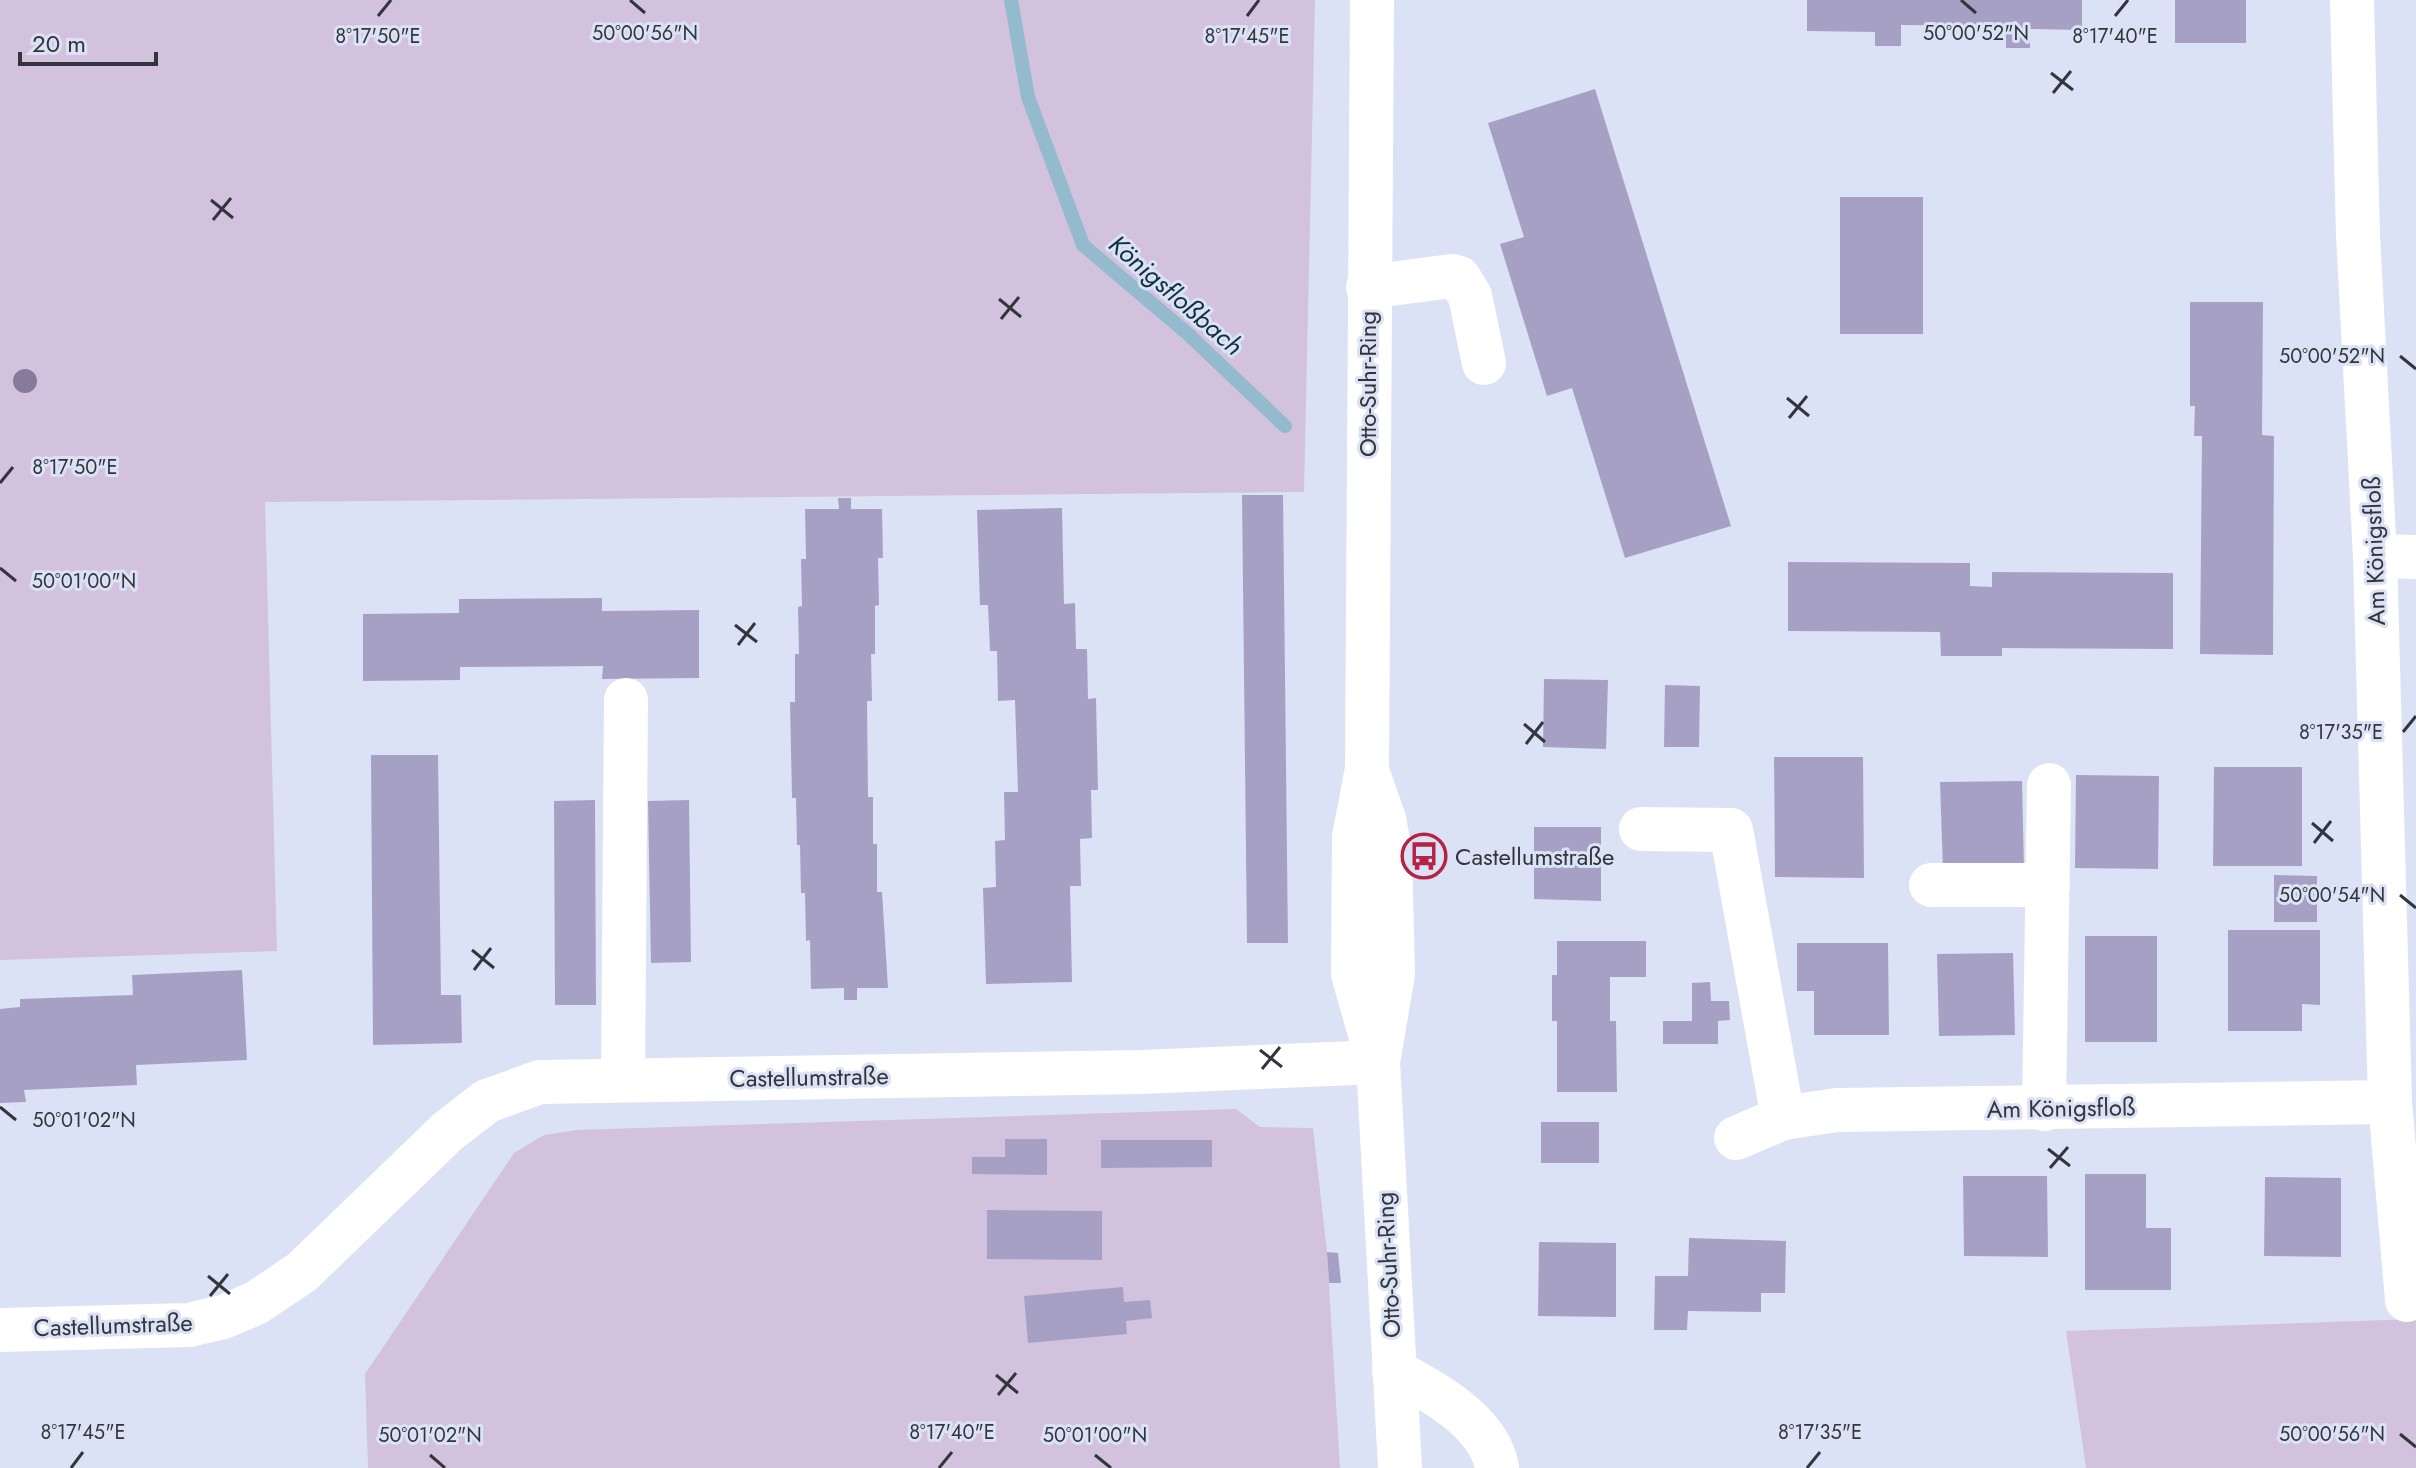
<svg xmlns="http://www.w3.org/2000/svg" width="2416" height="1468" viewBox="0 0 2416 1468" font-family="Jost,sans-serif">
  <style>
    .green { fill: #d2c2dd }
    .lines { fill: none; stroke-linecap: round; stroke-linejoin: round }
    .stream { stroke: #93bacd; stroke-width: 14 }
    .building { fill: #a6a1c4 }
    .minor { stroke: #fff; stroke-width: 44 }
    .tree { fill: #877b9b }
    .ticks { fill: none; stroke: #32353c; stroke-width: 3 }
    .labels { text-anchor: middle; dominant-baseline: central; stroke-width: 6; stroke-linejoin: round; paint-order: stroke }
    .street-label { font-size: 24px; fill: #32353c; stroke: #dce2f5 }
    .poi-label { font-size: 24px; fill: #32353c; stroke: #dce2f5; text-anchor: start }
    .water-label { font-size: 26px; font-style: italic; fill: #0d3140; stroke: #dce2f5 }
    .ticks-label { font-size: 20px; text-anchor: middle; fill: #32353c; stroke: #dce2f5; stroke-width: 6; stroke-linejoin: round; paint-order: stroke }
  </style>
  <rect width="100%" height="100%" fill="#dce2f5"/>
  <g class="green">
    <polygon points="0,0 1315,0 1304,492 265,502 277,951 0,960"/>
    <polygon points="1236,1109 1260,1127 1313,1128 1327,1252 1340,1468 368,1468 365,1374 514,1153 544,1135 577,1130"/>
    <polygon points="2416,1319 2416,1468 2086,1468 2066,1331"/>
  </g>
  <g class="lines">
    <polyline class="stream" points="1011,0 1028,97 1083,245 1188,334 1285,426"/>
  </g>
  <g class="building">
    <polygon points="1807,0 2082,0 2082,30 2030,29 2030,48 2006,48 2006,26 1901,25 1901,46 1875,46 1875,32 1807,31"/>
    <rect x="2175" y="0" width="71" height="43"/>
    <polygon points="1595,89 1731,526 1625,558 1572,388 1547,396 1500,244 1524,237 1488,123"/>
    <rect x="1840" y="197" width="83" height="137"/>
    <polygon points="2190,302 2263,302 2262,435 2274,436 2273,655 2200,654 2202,436 2194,436 2195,406 2190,406"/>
    <polygon points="1242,495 1283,495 1288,943 1247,943"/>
    <polygon points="838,498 851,498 851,509 882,509 883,558 878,558 879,605 875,606 875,654 871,654 872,701 867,701 868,797 873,797 873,844 877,844 877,892 882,892 888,988 857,988 857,1000 844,1000 844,988 811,989 810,940 806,941 805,893 801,893 800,845 797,845 796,798 792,798 790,702 795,702 795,654 799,654 798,607 802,606 801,559 806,559 805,509 839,509"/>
    <polygon points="1062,508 1064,604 1075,603 1076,649 1087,649 1088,699 1096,698 1098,790 1091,790 1092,838 1080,839 1081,886 1070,886 1072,982 986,984 983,888 996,887 995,841 1005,840 1004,792 1018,792 1015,700 998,701 997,651 990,651 988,605 980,605 977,510"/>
    <polygon points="1788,562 1970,563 1970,586 1992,587 1992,572 2173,573 2173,649 2002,648 2002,656 1941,656 1940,632 1788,631"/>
    <polygon points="602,598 602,611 699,610 699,678 602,679 603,666 460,667 460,680 363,681 363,614 459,613 459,599"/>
    <polygon points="1544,679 1608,680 1606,749 1543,747"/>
    <polygon points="1665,685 1700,686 1699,747 1664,747"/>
    <polygon points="371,755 438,755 441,995 461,995 462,1043 373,1045"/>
    <polygon points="1774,757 1863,757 1864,878 1775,877"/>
    <polygon points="2214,767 2302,767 2302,866 2213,866"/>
    <polygon points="2076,775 2159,776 2158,869 2075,868"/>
    <polygon points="2022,781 2024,870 1943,872 1940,782"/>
    <polygon points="595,800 596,1005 555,1005 554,801"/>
    <polygon points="689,800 691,962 651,963 648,801"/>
    <polygon points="1534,827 1601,827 1601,901 1534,899"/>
    <polygon points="2274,875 2317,876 2317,922 2274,922"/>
    <polygon points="2228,930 2320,930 2320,1005 2302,1004 2302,1031 2228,1031"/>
    <rect x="2085" y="936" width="72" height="106"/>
    <polygon points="1557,941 1646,941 1646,977 1610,977 1610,1021 1616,1021 1617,1092 1557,1092 1557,1021 1552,1021 1552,975 1557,975"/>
    <polygon points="1797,943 1888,943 1889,1035 1814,1035 1814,991 1797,991"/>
    <polygon points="2013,953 2015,1035 1939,1036 1937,954"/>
    <polygon points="242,970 247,1060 136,1065 137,1085 24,1090 26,1102 0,1103 0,1009 20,1007 20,999 133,995 132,975"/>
    <polygon points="1710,982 1711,1001 1729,1001 1730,1020 1718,1021 1718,1044 1663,1044 1663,1021 1692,1021 1692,983"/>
    <rect x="1541" y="1122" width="58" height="41"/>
    <polygon points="1005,1139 1047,1139 1047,1175 972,1174 972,1157 1005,1157"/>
    <polygon points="1101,1140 1212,1140 1212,1167 1101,1168"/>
    <polygon points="2085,1174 2146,1174 2146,1228 2171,1228 2171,1290 2085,1290"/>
    <polygon points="1963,1176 2047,1176 2048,1257 1964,1256"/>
    <polygon points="2265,1177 2341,1178 2341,1257 2264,1256"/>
    <polygon points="987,1210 1102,1211 1102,1260 987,1259"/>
    <polygon points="1689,1238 1786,1241 1785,1293 1761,1293 1761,1312 1688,1311 1687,1330 1654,1330 1655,1276 1688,1276"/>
    <polygon points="1539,1242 1616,1243 1616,1317 1538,1316"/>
    <polygon points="1327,1252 1338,1253 1341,1283 1329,1283"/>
    <polygon points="1123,1287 1124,1302 1150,1300 1152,1318 1126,1321 1127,1334 1028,1343 1024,1296"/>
  </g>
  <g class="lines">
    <g class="minor">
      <polyline points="1372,0 1367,769 1354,837 1353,974 1378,1062"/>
      <polyline points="1368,287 1452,276 1459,278 1470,296 1484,363"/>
      <polyline points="2375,556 2416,557"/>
      <polyline points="1367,771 1384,819 1390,852 1393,974 1378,1062 1400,1468"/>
      <polyline points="1641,829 1731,830 1783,1118"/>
      <polyline points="1931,885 2048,885"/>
      <polyline points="623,1079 626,700"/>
      <polyline points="2390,1102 2407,1300"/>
      <polyline points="2044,1109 2049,785"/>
      <polyline points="1736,1138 1783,1118 1837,1110 2390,1102 2375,556 2358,235 2352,0"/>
      <polyline points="0,1330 189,1325 223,1317 256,1303 302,1272 447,1132 487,1101 540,1082 1142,1072 1378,1062"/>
      <path d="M1394,1371C1431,1390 1490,1422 1497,1468"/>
    </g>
  </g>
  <circle class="tree" cx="25" cy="381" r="12"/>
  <path class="ticks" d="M630,0L645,13M1961,0L1976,13M378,16L391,0M1247,16L1259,0M2115,16L2128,0M2051,73L2073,90M2053,93L2071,71M211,200L233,218M213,220L231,198M999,299L1021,317M1001,319L1019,297M2400,356L2416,369M1787,398L1809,416M1789,418L1807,396M0,483L13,467M0,568L16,581M735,625L757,642M738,645L755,623M1524,724L1545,742M2403,732L2416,716M1526,744L1543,722M2312,823L2333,841M2314,843L2331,821M2400,895L2416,908M472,950L494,968M474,970L491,948M1260,1050L1282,1067M1262,1069L1280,1047M0,1107L16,1120M2048,1149L2070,1166M2050,1168L2068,1147M208,1276L230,1294M210,1296L228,1274M996,1375L1018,1393M998,1395L1016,1373M2400,1434L2416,1447M430,1455L445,1468M1095,1455L1111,1468M71,1468L83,1452M939,1468L952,1452M1807,1468L1820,1452"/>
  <defs>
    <g id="bus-ring" transform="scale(2.3)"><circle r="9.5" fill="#dce2f5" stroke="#b42244" stroke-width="1.5"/><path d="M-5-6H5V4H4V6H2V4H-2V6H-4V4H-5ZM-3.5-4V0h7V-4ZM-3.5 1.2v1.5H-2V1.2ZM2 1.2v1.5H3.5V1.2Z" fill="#b42244"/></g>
  </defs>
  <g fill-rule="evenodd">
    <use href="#bus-ring" x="1424" y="856"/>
  </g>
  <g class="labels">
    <g class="street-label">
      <text transform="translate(1367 384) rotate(-90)">Otto-Suhr-Ring</text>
      <text transform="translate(2374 551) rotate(-92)">Am Königsfloß</text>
      <text transform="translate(809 1077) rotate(-1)">Castellumstraße</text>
      <text transform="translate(2061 1108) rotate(-1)">Am Königsfloß</text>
      <text transform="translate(1388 1265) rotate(-93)">Otto-Suhr-Ring</text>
      <text transform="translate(113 1325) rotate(-2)">Castellumstraße</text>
    </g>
    <g class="poi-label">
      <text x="1455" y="856">Castellumstraße</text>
    </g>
    <g class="water-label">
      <text transform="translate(1176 295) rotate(41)">Königsfloßbach</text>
    </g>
  </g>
  <g class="ticks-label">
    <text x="645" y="40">50°00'56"N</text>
    <text x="1976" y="40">50°00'52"N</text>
    <text x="378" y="43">8°17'50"E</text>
    <text x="1247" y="43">8°17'45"E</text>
    <text x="2115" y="43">8°17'40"E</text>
    <text x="2332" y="363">50°00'52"N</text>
    <text x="75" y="474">8°17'50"E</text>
    <text x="84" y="588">50°01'00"N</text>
    <text x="2341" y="739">8°17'35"E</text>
    <text x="2332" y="902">50°00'54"N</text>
    <text x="84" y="1127">50°01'02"N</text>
    <text x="83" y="1439">8°17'45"E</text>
    <text x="952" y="1439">8°17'40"E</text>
    <text x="1820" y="1439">8°17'35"E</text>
    <text x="2332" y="1441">50°00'56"N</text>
    <text x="430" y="1442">50°01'02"N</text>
    <text x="1095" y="1442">50°01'00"N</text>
  </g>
  <path d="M20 52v12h136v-12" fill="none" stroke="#32353c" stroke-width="4"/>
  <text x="32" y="52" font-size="24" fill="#32353c" stroke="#dce2f5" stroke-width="6" paint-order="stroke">20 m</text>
</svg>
